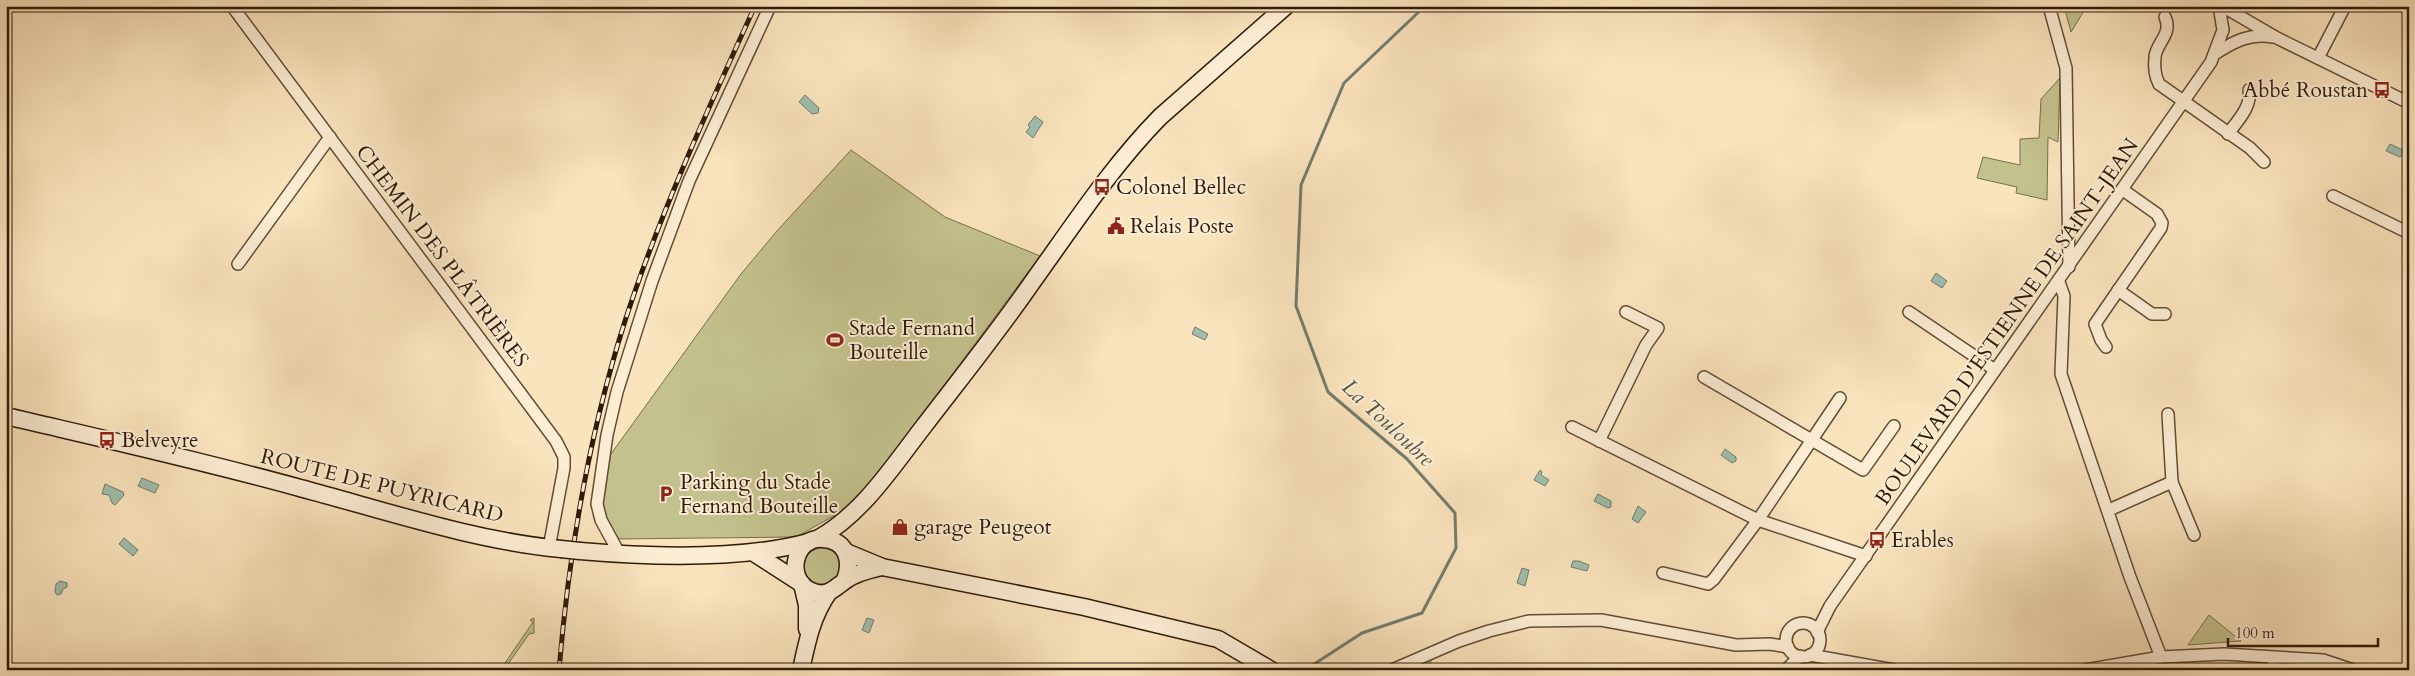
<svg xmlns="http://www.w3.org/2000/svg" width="2415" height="676" viewBox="0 0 2415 676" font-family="Cardo,serif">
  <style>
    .green { fill: #c3c28e; stroke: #796e4a }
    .water { fill: #9ebfaf; stroke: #727d6c }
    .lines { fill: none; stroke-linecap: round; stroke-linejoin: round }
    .stream { stroke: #727d6c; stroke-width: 3 }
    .street-casing { stroke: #624c34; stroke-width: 14 }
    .secondary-casing { stroke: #2f1a07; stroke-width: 19 }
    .street { stroke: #fcedd4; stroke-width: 11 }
    .secondary { stroke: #fcedd4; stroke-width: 16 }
    .rail-casing { stroke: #2f1a07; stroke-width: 5 }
    .rail { stroke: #fcedd4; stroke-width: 3; stroke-dasharray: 9; stroke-linecap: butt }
    .secondary-bridge-casing { stroke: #2f1a07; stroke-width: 19; stroke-linecap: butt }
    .secondary-bridge { stroke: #fcedd4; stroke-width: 16 }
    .labels { text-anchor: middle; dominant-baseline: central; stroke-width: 4; stroke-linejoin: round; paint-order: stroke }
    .poi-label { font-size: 21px; fill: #2f1a07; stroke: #fcedd4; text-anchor: start }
    .street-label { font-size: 21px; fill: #2f1a07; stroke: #fcedd4 }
    .water-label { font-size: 22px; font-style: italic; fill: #565442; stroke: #fcedd4 }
  </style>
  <rect width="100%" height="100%" fill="#fae4bd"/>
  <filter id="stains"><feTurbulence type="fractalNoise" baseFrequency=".004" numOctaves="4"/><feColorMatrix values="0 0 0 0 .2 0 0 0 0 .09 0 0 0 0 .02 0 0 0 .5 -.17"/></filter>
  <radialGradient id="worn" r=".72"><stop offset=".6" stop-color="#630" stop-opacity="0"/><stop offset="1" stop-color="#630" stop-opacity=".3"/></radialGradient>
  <g class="green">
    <polygon points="2064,6 2087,6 2071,32"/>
    <polygon points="2060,78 2058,142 2048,137 2047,200 2016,193 2017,187 1977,178 1983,157 2020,165 2020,139 2039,138 2041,99"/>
    <polygon points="851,150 945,217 1040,256 857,503 796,537 616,539 602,510 608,458 741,274 777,231"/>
    <circle cx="822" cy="566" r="18"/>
    <polygon points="2209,615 2241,641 2188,645"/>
    <polygon points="534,618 534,633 529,634 506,667 509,670 499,670 500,664 503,666 533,622 530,620"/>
    <polygon points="1432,658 1428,670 1408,670"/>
  </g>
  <g class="water">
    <polygon points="805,95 819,108 818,113 812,114 799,102"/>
    <polygon points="1035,116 1043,122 1033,138 1026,132 1030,127 1028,125"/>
    <polygon points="2390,144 2403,150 2402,155 2400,157 2386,151"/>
    <polygon points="1936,273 1947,281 1942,288 1931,281"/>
    <polygon points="1195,327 1208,334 1205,340 1192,334"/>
    <polygon points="1725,449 1736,457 1736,461 1732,463 1721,455"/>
    <polygon points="1540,470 1542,472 1541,475 1549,480 1545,486 1534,480"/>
    <polygon points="142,478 159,485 155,493 138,486"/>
    <polygon points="105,484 123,492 124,495 115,505 112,503 109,495 102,494"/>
    <polygon points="1598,494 1611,501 1611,507 1608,508 1594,501"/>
    <polygon points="1638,506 1646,512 1638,523 1632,519"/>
    <polygon points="124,538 138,550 133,556 119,544"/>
    <polygon points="1573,561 1579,561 1589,565 1587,571 1571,567"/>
    <polygon points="1522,568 1529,570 1525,586 1517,583"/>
    <polygon points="60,581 67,583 67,587 63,589 61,594 57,595 55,592 56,584"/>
    <polygon points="867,618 874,620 869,633 862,630"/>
  </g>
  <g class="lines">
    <g class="stream">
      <polyline points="1911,6 1916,6"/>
      <polyline points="1305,670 1362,633 1422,613 1456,548 1455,513 1407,459 1328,392 1296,306 1301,185 1344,83 1425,6"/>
    </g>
    <g class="street-casing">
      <g id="street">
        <polyline points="232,6 556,441 564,457 564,468 549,548"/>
        <polyline points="2049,6 2066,68 2069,267"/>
        <polyline points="2222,6 2277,38 2409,103"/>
        <path d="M2165,17C2173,34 2156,43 2155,57C2154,66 2155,76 2159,84L2250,148L2264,162"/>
        <path d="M2216,53C2235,41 2250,33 2273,37"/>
        <polyline points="2318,58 2345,6"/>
        <path d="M2228,134C2237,121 2252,107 2249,90"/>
        <polyline points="2333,196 2409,233"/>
        <polyline points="238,264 330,137"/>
        <polyline points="2059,282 2064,296 2061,374 2130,577 2161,657"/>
        <polyline points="2118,290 2152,314 2165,314"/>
        <polyline points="1909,312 1995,370"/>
        <polyline points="2106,347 2101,340 2095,324 2161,228 2162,223 2157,214 2123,190"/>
        <polyline points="1704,377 1863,470 1894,426"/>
        <polyline points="2168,414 2172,482 2194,535"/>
        <polyline points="1572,427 1758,520 1866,556"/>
        <polyline points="1599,441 1646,345 1658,328 1626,312"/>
        <polyline points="2109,510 2172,482"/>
        <polyline points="619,553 601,520 597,504 607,435 617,392 652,281 689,181 770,6"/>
        <polyline points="1663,573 1708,584 1714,579 1758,520 1840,398"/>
        <circle cx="1803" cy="640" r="17"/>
        <polyline points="1817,632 1830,606 2211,62 2223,30 2219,6"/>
        <polyline points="1810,655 1894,670"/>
        <polyline points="1392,670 1459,641 1489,631 1529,621 1601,620 1736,645 1770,644 1788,647"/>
        <polyline points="1786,670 1800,656"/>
        <polyline points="2085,670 2161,657 2224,654 2323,660 2353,670"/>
        <polyline points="2271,670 2275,658"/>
      </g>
    </g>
    <g class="secondary-casing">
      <g id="secondary">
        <path d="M6,416C104,439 203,461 300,488C383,510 475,541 561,549"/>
        <path d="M819,538C863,513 893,466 924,426C960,379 997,333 1031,284C1072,227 1111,167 1160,117L1286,6"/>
        <path d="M580,551C650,557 741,560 809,542"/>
        <polyline points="846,552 882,567 1084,607 1218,639 1271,670"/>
        <polyline points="754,553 802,584"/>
        <path d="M845,580C852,561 847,540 823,539C795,536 785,577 809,590C830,601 837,583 853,576C862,572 872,569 882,567"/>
        <polyline points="802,584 807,605 807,629"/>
        <path d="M801,670C807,642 812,616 829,592"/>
      </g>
    </g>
    <use href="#street" class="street"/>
    <use href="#secondary" class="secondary"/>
    <g class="rail-casing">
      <path id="rail" d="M559,670C569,551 589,434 625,321C660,213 708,109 755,6"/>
    </g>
    <use href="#rail" class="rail"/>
    <g class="secondary-bridge-casing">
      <polyline id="secondary-bridge" points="561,549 580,551"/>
    </g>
    <use href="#secondary-bridge" class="secondary-bridge"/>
  </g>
  <defs>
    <g id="bus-bare" transform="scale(1.35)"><path d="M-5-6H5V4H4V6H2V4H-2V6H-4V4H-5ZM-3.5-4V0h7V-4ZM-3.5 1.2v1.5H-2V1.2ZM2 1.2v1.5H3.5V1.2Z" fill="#8f2418" stroke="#fcedd4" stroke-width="2.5" paint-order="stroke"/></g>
    <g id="civic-bare" transform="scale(1.35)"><path d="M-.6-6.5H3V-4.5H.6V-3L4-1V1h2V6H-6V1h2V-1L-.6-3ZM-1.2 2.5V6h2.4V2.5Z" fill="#8f2418" stroke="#fcedd4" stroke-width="2.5" paint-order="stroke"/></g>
    <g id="stadium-bare" transform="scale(1.35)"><path d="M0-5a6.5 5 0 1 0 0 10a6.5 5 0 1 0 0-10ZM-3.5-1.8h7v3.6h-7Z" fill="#8f2418" stroke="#fcedd4" stroke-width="2.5" paint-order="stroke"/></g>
    <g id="parking-bare" transform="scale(1.35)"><path d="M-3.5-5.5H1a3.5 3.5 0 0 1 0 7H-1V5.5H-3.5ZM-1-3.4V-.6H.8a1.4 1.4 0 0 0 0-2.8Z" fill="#8f2418" stroke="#fcedd4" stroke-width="2.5" paint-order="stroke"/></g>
    <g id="shop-bare" transform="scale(1.35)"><path d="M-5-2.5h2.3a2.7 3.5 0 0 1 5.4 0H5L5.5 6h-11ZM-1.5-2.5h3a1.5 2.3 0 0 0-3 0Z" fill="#8f2418" stroke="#fcedd4" stroke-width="2.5" paint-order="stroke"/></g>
  </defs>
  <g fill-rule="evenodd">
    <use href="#bus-bare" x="2382" y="90"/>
    <use href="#bus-bare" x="1102" y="187"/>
    <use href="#civic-bare" x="1116" y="226"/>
    <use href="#stadium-bare" x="835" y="340"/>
    <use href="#bus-bare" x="107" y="440"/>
    <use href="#parking-bare" x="666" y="494"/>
    <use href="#shop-bare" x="900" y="527"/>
    <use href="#bus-bare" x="1877" y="540"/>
  </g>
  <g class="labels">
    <g class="poi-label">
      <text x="2368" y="90" text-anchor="end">Abbé Roustan</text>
      <text x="1116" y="187">Colonel Bellec</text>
      <text x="1130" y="226">Relais Poste</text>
      <text x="849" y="328">Stade Fernand<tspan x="849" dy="24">Bouteille</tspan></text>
      <text x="121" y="440">Belveyre</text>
      <text x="680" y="482">Parking du Stade<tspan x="680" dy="24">Fernand Bouteille</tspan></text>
      <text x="914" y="527">garage Peugeot</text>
      <text x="1891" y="540">Erables</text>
    </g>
    <g class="street-label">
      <text transform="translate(442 256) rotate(53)">CHEMIN DES PLÂTRIÈRES</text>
      <text transform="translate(2007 322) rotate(-55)">BOULEVARD D'ESTIENNE DE SAINT-JEAN</text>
      <text transform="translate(382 486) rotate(14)">ROUTE DE PUYRICARD</text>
    </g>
    <g class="water-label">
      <text transform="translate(1388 423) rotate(43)">La Touloubre</text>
    </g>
  </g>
  <rect width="2415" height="676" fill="none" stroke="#fae4bd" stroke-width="25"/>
  <rect x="8" y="8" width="2400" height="661" fill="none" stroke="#2f1a07" stroke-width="2.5"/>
  <rect x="12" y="12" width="2390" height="651" fill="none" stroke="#2f1a07"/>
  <path d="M2228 638v8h150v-8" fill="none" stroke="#2f1a07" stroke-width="2.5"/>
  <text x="2235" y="638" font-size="15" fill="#2f1a07" stroke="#fcedd4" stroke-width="4" paint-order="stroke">100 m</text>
  <rect width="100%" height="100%" filter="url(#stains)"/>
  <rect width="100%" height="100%" fill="url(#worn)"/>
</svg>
